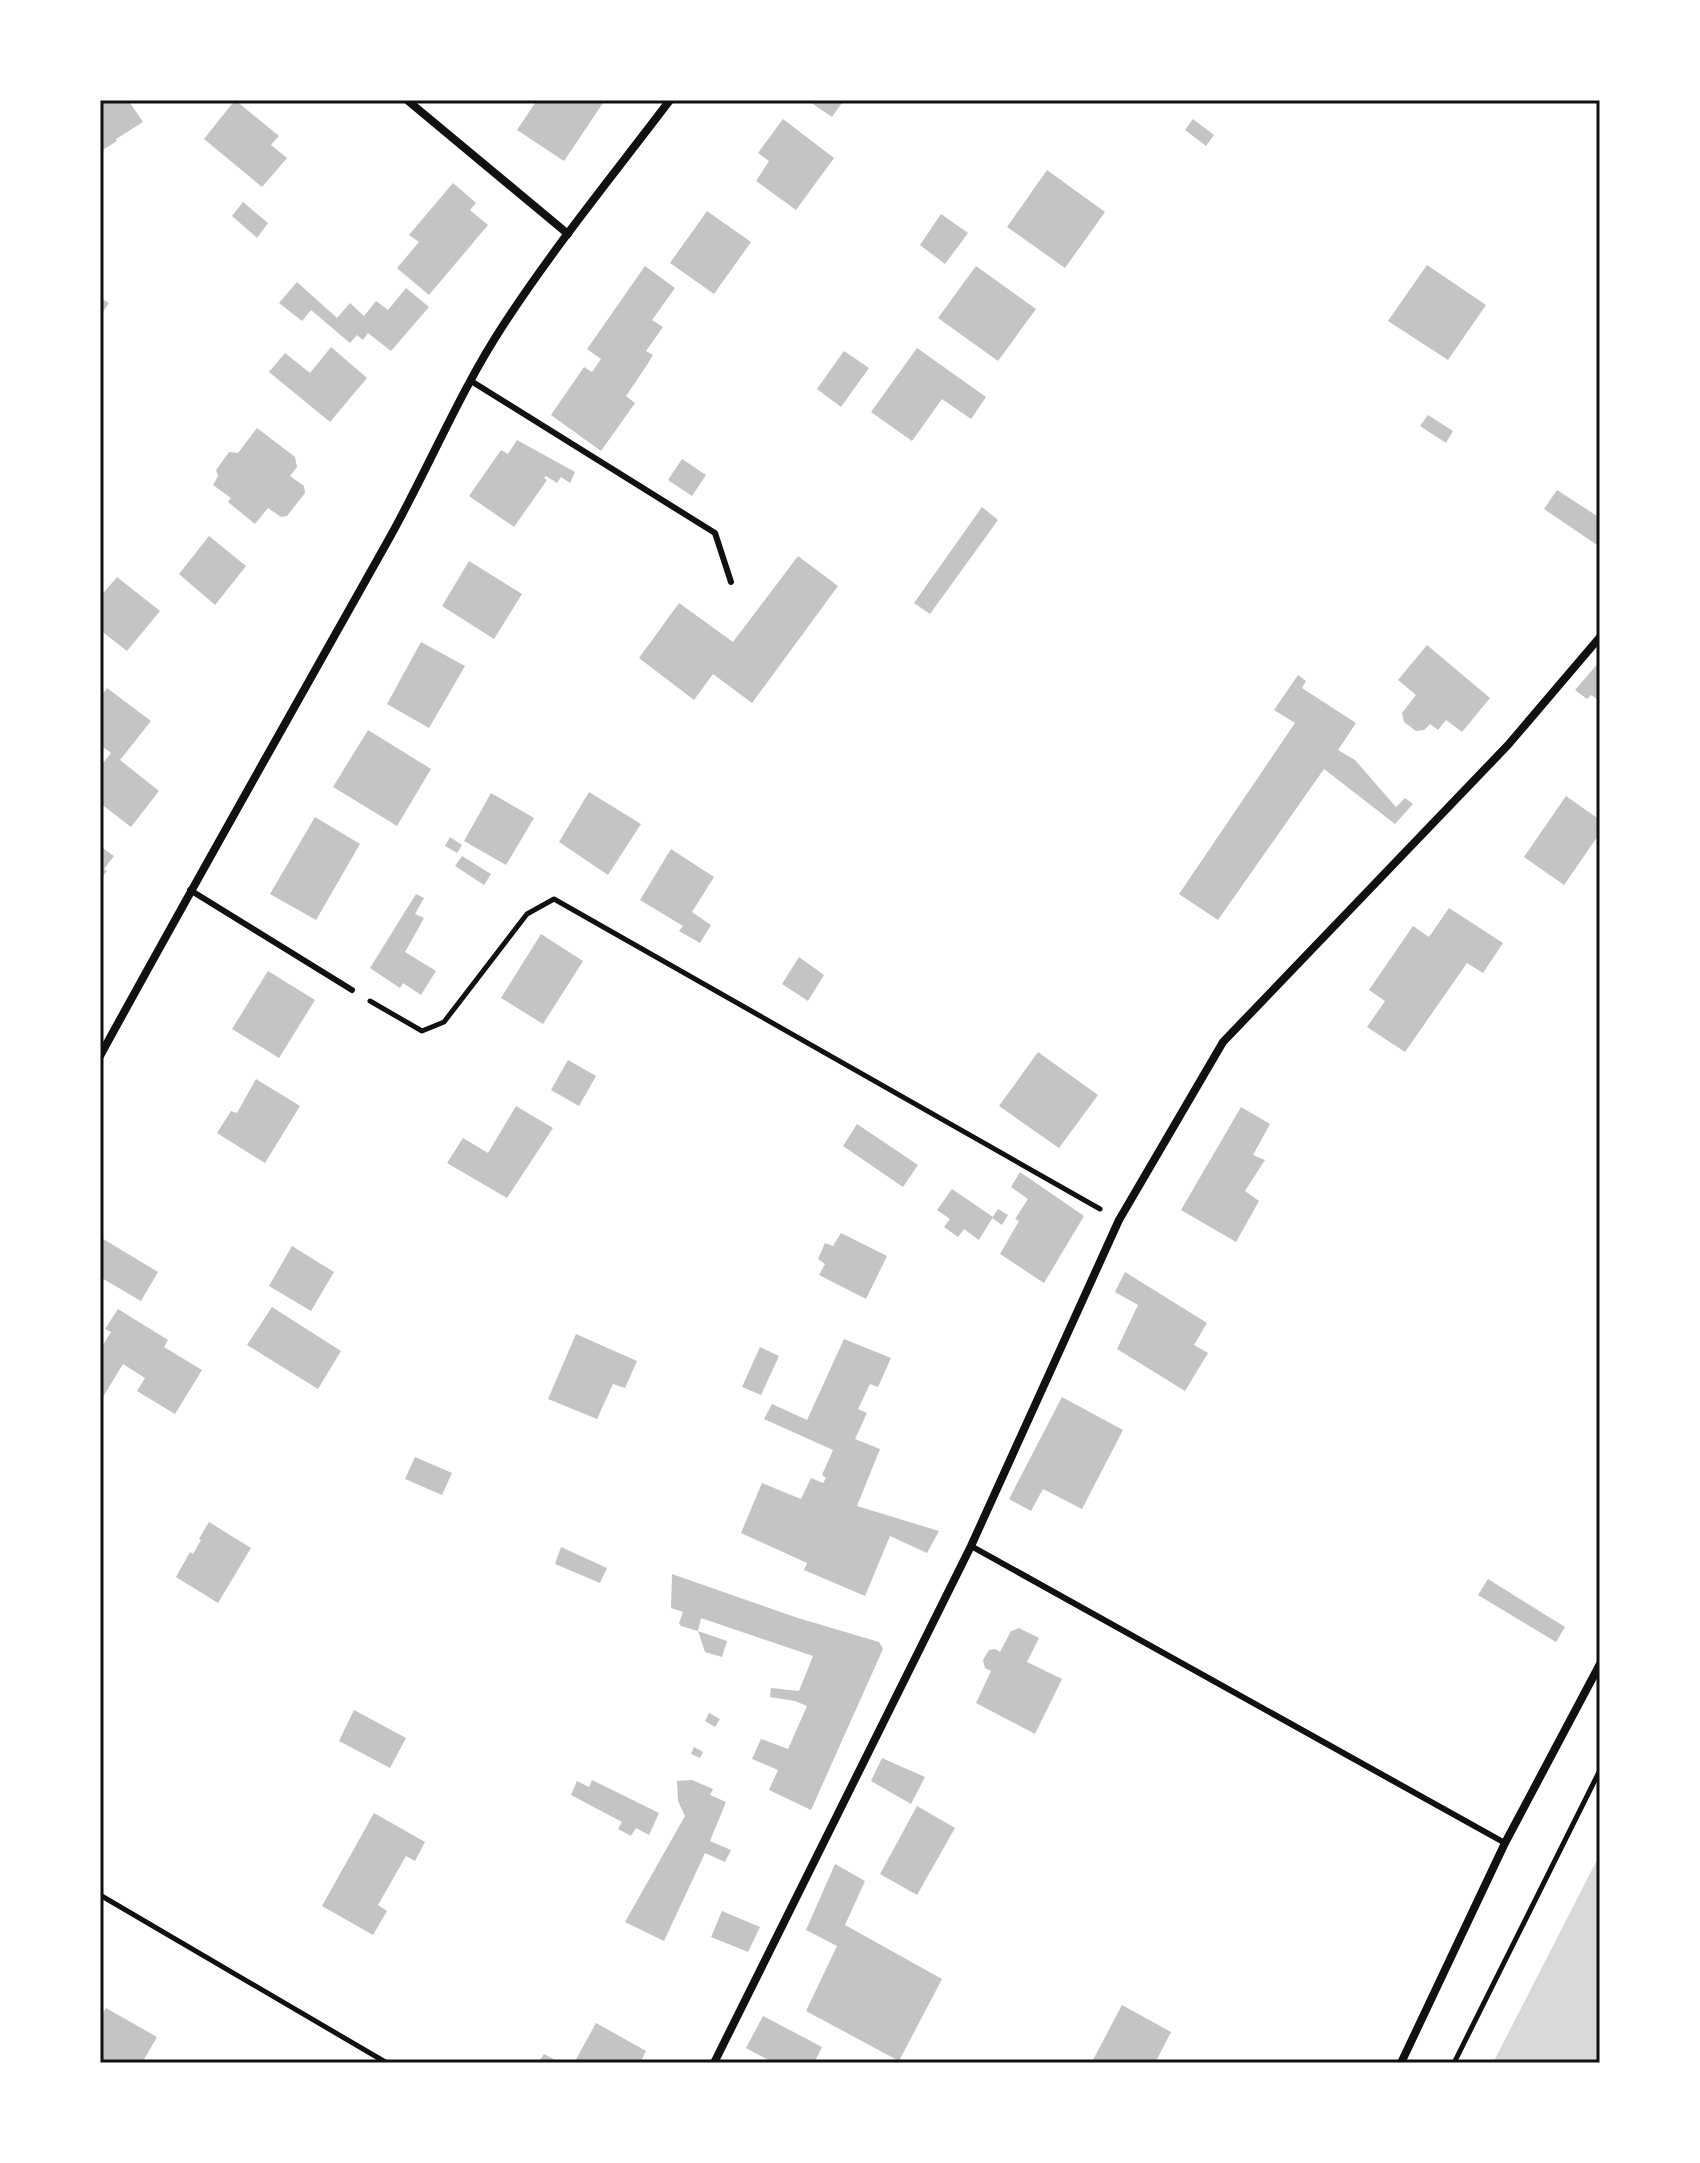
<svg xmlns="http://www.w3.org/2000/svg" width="1700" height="2163" viewBox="0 0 1700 2163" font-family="Commissioner,sans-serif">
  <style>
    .water { fill: #d9d9d9 }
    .building { fill: #c4c4c4 }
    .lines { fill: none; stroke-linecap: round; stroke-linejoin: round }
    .path { stroke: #111; stroke-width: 5 }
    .service { stroke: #111; stroke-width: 6 }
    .minor { stroke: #111; stroke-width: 8 }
    .neatline { fill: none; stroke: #111; stroke-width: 3 }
  </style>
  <rect width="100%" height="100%" fill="#fff"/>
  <polygon class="water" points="1600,1854 1600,2063 1493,2063"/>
  <g class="building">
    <polygon points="103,100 128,100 143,122 116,139 117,141 101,151 100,102"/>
    <polygon points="235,100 279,136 271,145 287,158 262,187 204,139"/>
    <polygon points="537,100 605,100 564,161 517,130"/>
    <polygon points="807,100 844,100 832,117"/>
    <polygon points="783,119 834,158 796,210 756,181 769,161 758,153"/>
    <polygon points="1193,119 1214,135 1206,146 1185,130"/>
    <polygon points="1047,170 1105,212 1065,268 1007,227"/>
    <polygon points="453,183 476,203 470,210 488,225 429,295 397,268 419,242 409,235"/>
    <polygon points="243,202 268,223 257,238 232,216"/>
    <polygon points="707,211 751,242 714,294 670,263"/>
    <polygon points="941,214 968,233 945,264 920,245"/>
    <polygon points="1427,265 1486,305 1448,360 1388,321"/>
    <polygon points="645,266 675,288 652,320 663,327 646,351 653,355 647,365 626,396 635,403 601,451 551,415 584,367 592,372 601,359 587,349"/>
    <polygon points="976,266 1036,309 998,361 938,318"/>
    <polygon points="297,282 337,318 350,303 364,316 376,301 388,310 406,288 429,307 391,351 368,333 363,340 357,335 350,343 311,310 302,321 279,303"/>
    <polygon points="100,298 109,303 100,316"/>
    <polygon points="331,347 367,378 330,422 269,372 285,353 310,373"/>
    <polygon points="917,348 986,397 971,419 942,399 912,441 871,412"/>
    <polygon points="844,351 869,368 841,407 817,389"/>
    <polygon points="1428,415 1453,431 1446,443 1420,426"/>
    <polygon points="257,428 295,457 297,467 290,476 304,486 305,493 287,516 281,517 268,508 255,524 228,502 231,498 213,485 218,476 216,470 229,452 238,453"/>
    <polygon points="517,440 575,472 570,483 561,477 557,483 546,476 544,478 547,480 514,527 469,496 501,450 508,454"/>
    <polygon points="682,459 706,475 692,496 668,480"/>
    <polygon points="1557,490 1600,518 1600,547 1544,509"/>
    <polygon points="982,507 998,520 930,614 914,603"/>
    <polygon points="209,536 246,566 215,605 179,574"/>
    <polygon points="798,556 838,586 752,703 713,674 694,700 639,658 679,603 733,642"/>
    <polygon points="469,561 522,594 494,639 442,606"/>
    <polygon points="117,577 160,611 127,651 100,630 100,597"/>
    <polygon points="421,642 465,666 429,728 387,704"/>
    <polygon points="1427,645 1490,698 1462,732 1446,720 1438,730 1430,724 1424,730 1416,731 1404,722 1402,713 1416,695 1398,680"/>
    <polygon points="1600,661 1600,701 1591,695 1587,699 1575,690"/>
    <polygon points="1298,675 1306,681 1302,688 1356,723 1338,750 1355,760 1396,807 1405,798 1413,804 1395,824 1324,769 1218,920 1179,894 1295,723 1274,710"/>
    <polygon points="107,688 151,721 120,760 159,791 131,827 100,803 100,767 111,753 100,745 100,698"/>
    <polygon points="368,730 431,769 397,826 333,787"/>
    <polygon points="589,792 641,824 608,875 559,842"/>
    <polygon points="491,793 534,818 506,865 464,841"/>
    <polygon points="1566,796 1600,820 1600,833 1564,885 1524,857"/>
    <polygon points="315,817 360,844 316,920 270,894"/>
    <polygon points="450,837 462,845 457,853 445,846"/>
    <polygon points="100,846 114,856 104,869 107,871 100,880"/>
    <polygon points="671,849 714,877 692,912 711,925 700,943 679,931 683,926 640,900"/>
    <polygon points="462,856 491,874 484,885 455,866"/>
    <polygon points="416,894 424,898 415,914 424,918 405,952 436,971 421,995 403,983 400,988 370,968"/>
    <polygon points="1449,908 1503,943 1483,973 1467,963 1405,1052 1367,1027 1385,1001 1369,990 1413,926 1429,937"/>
    <polygon points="541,934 583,961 543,1024 501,998"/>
    <polygon points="799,957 824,975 808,1001 782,984"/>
    <polygon points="268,971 315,1000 279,1058 232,1029"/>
    <polygon points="1038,1052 1098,1095 1059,1148 999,1106"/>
    <polygon points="568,1060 596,1076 579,1106 551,1090"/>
    <polygon points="256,1079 300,1106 265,1163 217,1133 231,1111 237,1113"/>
    <polygon points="516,1106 553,1128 507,1198 447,1163 463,1138 488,1153"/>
    <polygon points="1241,1107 1270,1124 1253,1155 1265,1160 1245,1191 1259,1201 1236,1242 1181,1210"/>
    <polygon points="857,1124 918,1165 903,1187 843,1146"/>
    <polygon points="1020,1172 1084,1216 1044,1283 1000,1254 1019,1221 1015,1219 1028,1199 1011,1187"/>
    <polygon points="952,1189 993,1217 979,1240 964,1229 958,1237 944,1227 950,1219 937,1210"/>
    <polygon points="998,1209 1008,1215 1002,1225 992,1218"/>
    <polygon points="841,1233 887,1256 866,1299 819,1275 825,1264 818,1259 825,1243 833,1246"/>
    <polygon points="100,1237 158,1272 141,1301 100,1277"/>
    <polygon points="292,1246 334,1272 311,1311 269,1286"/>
    <polygon points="1125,1272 1207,1323 1194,1345 1208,1353 1185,1391 1117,1349 1138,1305 1115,1292"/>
    <polygon points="272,1307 341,1351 318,1389 247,1345"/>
    <polygon points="118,1309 168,1340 164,1347 202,1370 175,1414 137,1391 145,1378 123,1364 100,1402 100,1344 103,1345 111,1332 105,1329"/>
    <polygon points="576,1334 637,1361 625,1388 613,1384 597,1419 548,1399"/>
    <polygon points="844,1339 891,1358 878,1387 870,1384 859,1407 858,1409 867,1413 855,1439 880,1449 857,1506 939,1531 927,1553 890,1536 865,1596 804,1570 807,1563 741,1533 762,1483 801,1499 811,1478 823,1483 826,1478 822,1475 833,1450 764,1419 772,1404 807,1420"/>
    <polygon points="760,1347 779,1356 761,1395 742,1387"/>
    <polygon points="1062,1397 1123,1430 1082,1509 1043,1489 1031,1511 1009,1499"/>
    <polygon points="415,1457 452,1473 442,1495 405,1479"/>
    <polygon points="209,1522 251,1548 218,1603 176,1577 190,1552 193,1554 201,1540 199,1539"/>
    <polygon points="561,1547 607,1568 600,1583 555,1564"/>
    <polygon points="672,1574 798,1618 879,1642 883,1649 811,1810 769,1790 778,1770 752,1759 761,1739 788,1749 807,1706 795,1701 770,1697 771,1688 799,1691 813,1656 701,1618 698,1631 681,1626 679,1623 683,1612 671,1608"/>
    <polygon points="1488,1579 1565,1627 1556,1642 1478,1595"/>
    <polygon points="1019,1628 1039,1638 1027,1662 1062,1679 1035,1734 976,1703 991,1671 985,1668 983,1660 989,1650 995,1649 1000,1652 1011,1631"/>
    <polygon points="698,1631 727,1641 722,1657 705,1652"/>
    <polygon points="354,1710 406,1738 390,1768 339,1741"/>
    <polygon points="709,1713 720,1719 715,1727 705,1721"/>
    <polygon points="694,1747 703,1752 700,1758 691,1754"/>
    <polygon points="882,1758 925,1777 911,1804 871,1781"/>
    <polygon points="592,1780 659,1813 649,1835 636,1828 631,1836 618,1829 622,1822 571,1795 577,1781 589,1787"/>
    <polygon points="692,1780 713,1789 710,1795 726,1802 710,1841 731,1850 725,1862 705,1853 664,1941 625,1922 685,1816 678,1801 677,1781"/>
    <polygon points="917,1806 955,1828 917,1895 880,1874"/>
    <polygon points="374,1813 425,1842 415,1861 406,1856 378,1905 387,1911 373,1935 322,1906"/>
    <polygon points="835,1864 865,1881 845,1925 942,1979 899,2061 806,2011 837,1946 806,1930"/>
    <polygon points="722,1911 760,1927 748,1952 711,1937"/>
    <polygon points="1122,2005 1171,2032 1155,2063 1098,2063 1093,2060"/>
    <polygon points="106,2008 157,2037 142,2063 100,2063 100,2018"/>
    <polygon points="763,2016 822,2047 814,2063 774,2063 746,2048"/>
    <polygon points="596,2023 646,2051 640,2063 574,2063"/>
    <polygon points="544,2054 561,2063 538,2063"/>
  </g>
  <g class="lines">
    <g class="path">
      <polyline points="370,1001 422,1031 444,1022 527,914 554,899 1100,1209"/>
      <polyline points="100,1895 387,2063"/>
      <polyline points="1454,2063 1600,1770"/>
    </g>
    <g class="service">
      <polyline points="471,381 715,533 731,582"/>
      <polyline points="190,890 352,990"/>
      <polyline points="971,1546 1505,1843"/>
    </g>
    <g class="minor">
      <polyline points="407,100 568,234"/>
      <path d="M100,1056C195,882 293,710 390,537C429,467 460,391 504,324C555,246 614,174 670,100"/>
      <polyline points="714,2063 971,1546 1119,1220 1223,1042 1508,745 1600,637"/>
      <polyline points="1401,2063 1505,1843 1600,1664"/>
    </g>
  </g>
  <rect width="1700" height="2163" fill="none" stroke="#ffffff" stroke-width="204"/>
  <rect x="102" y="102" width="1496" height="1959" class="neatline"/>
</svg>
